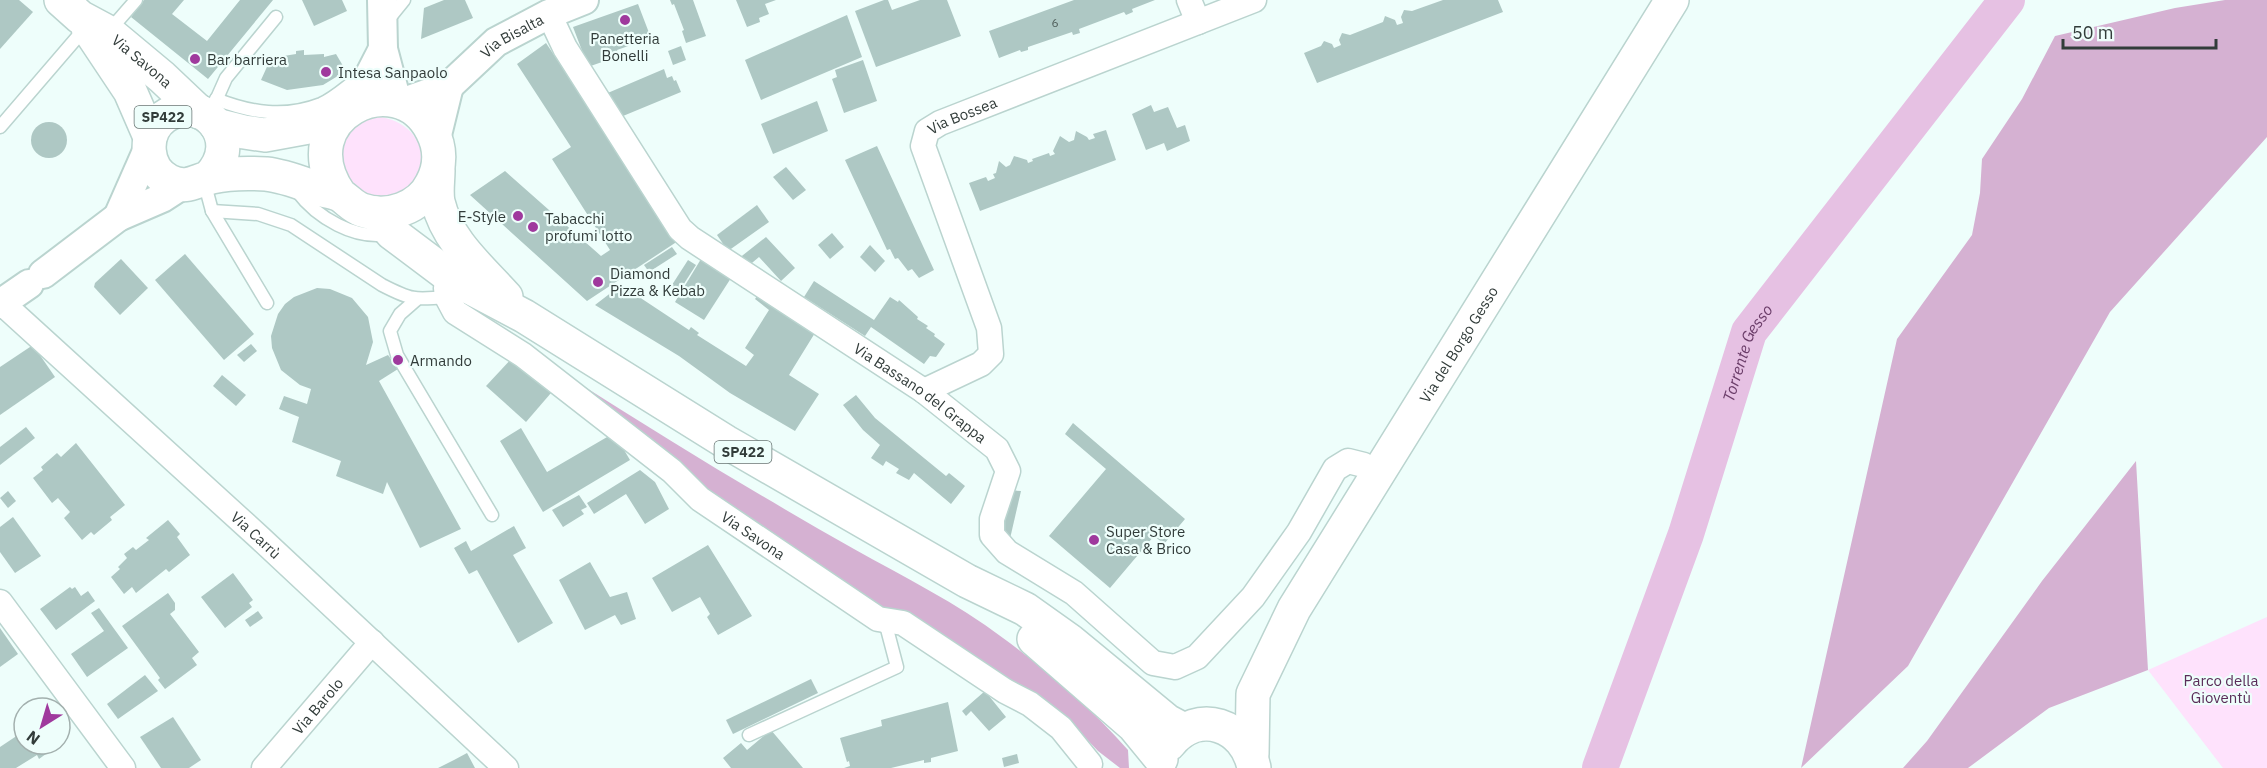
<svg xmlns="http://www.w3.org/2000/svg" width="2267" height="768" viewBox="0 0 2267 768" font-family="'IBM Plex Sans',sans-serif">
  <style>
    .green { fill: #fee2fc }
    .forest { fill: #d5b1d2 }
    .lines { fill: none; stroke-linecap: round; stroke-linejoin: round }
    .river { stroke: #e6c1e3; stroke-width: 36 }
    .building { fill: #aec8c4 }
    .service-casing { stroke: #bad4cf; stroke-width: 15 }
    .minor-casing { stroke: #bad4cf; stroke-width: 27 }
    .tertiary-casing { stroke: #bad4cf; stroke-width: 32 }
    .secondary-casing { stroke: #bad4cf; stroke-width: 36 }
    .primary-casing { stroke: #bad4cf; stroke-width: 36 }
    .service { stroke: #fff; stroke-width: 12 }
    .minor { stroke: #fff; stroke-width: 24 }
    .tertiary { stroke: #fff; stroke-width: 28 }
    .secondary { stroke: #fff; stroke-width: 33 }
    .primary { stroke: #fff; stroke-width: 33 }
    .poi-dot { fill: #9f399d; stroke: #eefefb; stroke-width: 2 }
    .labels { text-anchor: middle; dominant-baseline: central; stroke-width: 4.5; stroke-linejoin: round; paint-order: stroke }
    .number-label { font-size: 12px; fill: #515f5c }
    .shield { fill: #eefefb; stroke: #6a7674; stroke-width: 1.5 }
    .shield-label { font-size: 14px; font-weight: bold; fill: #323c3a }
    .street-label { font-size: 15px; fill: #323c3a; stroke: #eefefb }
    .poi-label { font-size: 15px; fill: #323c3a; stroke: #eefefb; text-anchor: start }
    .park-label { font-size: 15px; fill: #5a2d59; stroke: #eefefb }
    .water-label { font-size: 16px; font-style: italic; fill: #6c3e6a; stroke: #eefefb }
  </style>
  <rect width="100%" height="100%" fill="#eefefb"/>
  <g class="green">
    <path d="M381,117C445,129 427,209 368,198C361,197 352,187 345,182C344,171 339,155 341,144C344,126 366,119 381,117Z"/>
    <polygon points="2267,617 2267,768 2223,768 2148,670"/>
  </g>
  <g class="forest">
    <polygon points="2225,0 2267,0 2267,137 2110,312 1908,666 1801,768 1897,339 1972,235 1980,193 1982,159 2022,99 2055,36 2175,8"/>
    <path d="M577,382C668,440 760,496 854,549C904,577 957,603 1003,638C1048,671 1091,708 1128,750L1129,768H1120L1098,751L1080,732L1034,697L887,610L710,493L592,398Z"/>
    <polygon points="2136,461 2148,670 2049,708 1968,768 1903,768 1927,741 2042,581"/>
  </g>
  <g class="lines">
    <path class="river" id="s1" d="M1600,768L1686,534L1749,332L2007,0"/>
  </g>
  <g class="building">
    <polygon points="0,0 19,0 33,12 0,49"/>
    <polygon points="144,0 184,0 172,14 207,41 240,0 273,0 208,79 131,17"/>
    <polygon points="302,0 342,0 347,11 314,26"/>
    <polygon points="444,0 465,0 473,18 421,39 424,8"/>
    <polygon points="670,0 693,0 706,36 686,43 682,31 684,30 674,4 672,5"/>
    <polygon points="736,0 776,0 765,4 769,14 759,18 760,22 747,27"/>
    <polygon points="884,0 888,0 892,10 920,0 947,0 961,36 876,67 855,11"/>
    <polygon points="1074,0 1155,0 1132,9 1133,12 1126,15 1124,12 1079,29 1080,33 1073,35 1072,32 1028,47 1028,50 1021,52 1020,50 999,58 989,31"/>
    <polygon points="1443,0 1498,0 1503,12 1317,83 1304,53 1321,46 1324,41 1332,44 1334,48 1341,45 1339,40 1342,33 1350,35 1383,22 1385,16 1395,20 1397,25 1403,23 1401,17 1404,10 1412,11"/>
    <polygon points="638,4 651,38 617,50 619,56 585,68 586,61 573,27"/>
    <polygon points="847,15 862,57 761,100 745,60"/>
    <polygon points="546,43 678,241 587,301 470,195 505,171 601,256 610,250 552,159 571,147 517,64"/>
    <polygon points="681,46 686,60 673,65 668,51"/>
    <polygon points="304,50 304,55 324,54 324,57 336,54 346,71 323,85 287,90 261,80 271,58 296,54 296,51"/>
    <polygon points="863,60 877,101 844,113 832,79 837,77 835,70"/>
    <polygon points="664,69 667,78 672,76 674,81 676,80 681,92 623,116 624,119 603,95"/>
    <polygon points="817,101 828,131 773,154 761,124"/>
    <polygon points="1151,105 1154,112 1168,107 1177,128 1185,125 1190,141 1167,151 1164,143 1146,150 1132,114"/>
    <circle cx="49" cy="140" r="18"/>
    <polygon points="1106,130 1116,160 980,211 969,183 986,177 988,181 995,178 993,174 996,173 999,161 1006,167 1010,165 1014,156 1027,160 1028,163 1033,161 1032,159 1049,153 1050,156 1055,154 1053,151 1060,136 1069,142 1074,140 1076,131 1087,137 1089,140 1095,138 1093,134"/>
    <polygon points="877,146 934,270 919,278 912,269 908,271 898,258 895,259 890,249 887,250 845,160"/>
    <polygon points="786,167 806,190 793,200 773,177"/>
    <polygon points="757,205 769,222 728,251 717,235"/>
    <polygon points="832,233 844,247 830,259 818,245"/>
    <polygon points="766,237 795,268 781,281 759,257 746,268 738,259"/>
    <polygon points="870,245 885,261 875,272 860,257"/>
    <polygon points="672,247 677,254 649,272 644,265"/>
    <polygon points="185,254 254,334 224,360 155,280"/>
    <polygon points="121,259 148,288 120,315 94,287 95,283"/>
    <polygon points="701,259 731,278 704,320 675,302"/>
    <polygon points="688,260 696,265 678,293 670,288"/>
    <polygon points="814,281 874,320 890,297 898,302 899,300 918,317 917,319 928,326 926,328 935,334 934,336 945,344 936,357 930,356 924,364 871,327 865,336 804,297"/>
    <polygon points="621,285 689,330 691,327 699,333 697,335 746,366 754,355 745,348 769,310 755,299 761,290 818,328 789,375 819,394 795,431 730,393 679,356 595,305"/>
    <polygon points="317,288 330,289 352,298 368,317 373,342 366,365 388,355 398,369 379,381 461,529 420,548 387,482 383,494 336,476 341,461 292,442 299,417 279,409 284,396 307,404 311,389 300,385 281,370 272,348 271,336 278,314 285,304 294,297"/>
    <polygon points="251,344 257,351 244,362 237,355"/>
    <polygon points="33,345 55,377 0,415 0,367"/>
    <polygon points="512,358 551,393 526,422 486,386"/>
    <polygon points="222,375 246,395 236,406 213,386"/>
    <polygon points="856,395 875,418 946,476 949,473 965,486 951,504 914,473 909,480 896,473 899,469 886,461 883,466 871,458 880,445 863,430 843,405"/>
    <polygon points="1073,423 1185,519 1164,544 1154,536 1110,588 1049,536 1106,469 1065,434"/>
    <polygon points="26,427 35,438 0,465 0,447"/>
    <polygon points="521,428 547,472 614,433 630,460 543,512 500,441"/>
    <polygon points="76,443 125,505 110,517 112,520 94,535 91,532 82,540 64,518 70,512 58,498 52,503 33,478 43,470 41,467 57,453 61,457"/>
    <polygon points="640,470 655,482 669,509 645,524 626,494 594,514 587,503"/>
    <polygon points="1007,490 1021,491 1009,543 998,529"/>
    <polygon points="8,491 16,501 8,508 0,498"/>
    <polygon points="579,495 587,507 581,510 584,514 563,527 552,510"/>
    <polygon points="13,517 41,556 15,573 0,552 0,527"/>
    <polygon points="168,520 180,534 177,537 190,555 169,572 166,569 136,593 132,587 124,594 111,577 120,569 118,567 127,558 124,554 133,547 136,550 149,540 146,538"/>
    <polygon points="514,526 526,548 513,555 553,623 518,643 477,570 469,574 454,548 466,541 471,551"/>
    <polygon points="708,545 752,616 718,635 707,617 710,614 700,597 672,612 652,578"/>
    <polygon points="590,562 610,597 627,592 636,619 621,625 615,615 585,630 559,580"/>
    <polygon points="233,573 253,600 249,603 252,607 225,628 201,597"/>
    <polygon points="70,587 72,589 75,587 81,596 88,591 95,601 56,630 40,609"/>
    <polygon points="168,593 175,603 175,610 170,614 199,652 192,658 197,665 165,689 158,680 160,678 122,626"/>
    <polygon points="99,608 128,648 87,677 71,654 104,631 91,613"/>
    <polygon points="258,611 263,618 250,627 245,620"/>
    <polygon points="0,628 18,654 0,667"/>
    <polygon points="145,675 158,691 118,719 107,704"/>
    <polygon points="811,679 818,693 733,734 726,720"/>
    <polygon points="985,691 1006,717 989,731 971,711 966,716 962,711"/>
    <polygon points="948,702 958,751 931,758 931,762 924,763 924,760 891,768 844,768 850,766 849,761 847,762 840,738 882,726 881,720"/>
    <polygon points="173,717 201,760 189,768 161,768 140,737"/>
    <polygon points="771,730 803,768 731,768 723,758 741,743 747,750"/>
    <polygon points="24,731 24,744 54,744 48,748 50,751 39,759 37,755 16,768 0,768 0,747"/>
    <polygon points="467,753 475,768 438,768 454,760"/>
    <polygon points="1017,754 1019,763 1004,767 1002,758"/>
  </g>
  <g class="lines">
    <g class="service-casing">
      <g id="service">
        <polyline points="387,21 404,0"/>
        <polyline points="109,31 136,0"/>
        <path d="M216,99C251,113 285,118 321,104C335,98 348,85 360,77"/>
        <polyline points="214,105 226,78 276,17"/>
        <polyline points="0,127 86,27"/>
        <polyline points="204,181 212,211 267,303"/>
        <path d="M297,191C317,218 355,240 388,234"/>
        <path d="M212,211L258,214L291,225L382,285C411,300 414,300 447,297"/>
        <polyline points="416,300 400,314 390,331 397,355 492,515"/>
        <polyline points="749,735 897,667 887,629 879,620"/>
      </g>
    </g>
    <g class="minor-casing">
      <g id="minor">
        <polyline points="1189,0 1198,22"/>
        <path id="s2" d="M549,14L565,48L680,229L690,238L924,391L997,449L1008,471L992,519V535L1007,552L1074,593L1153,663L1175,667L1197,657L1253,597L1299,532L1335,469L1348,461L1364,465L1378,474"/>
        <path id="s3" d="M452,278L446,288L447,297L455,312L523,355L672,471L700,499L878,619L903,623L1005,691L1030,704L1061,728L1090,764"/>
        <path id="s4" d="M2,303L260,538L506,768"/>
        <path id="s5" d="M924,391L981,364L991,354L989,328L923,146L927,131L940,123L1254,0"/>
        <polyline points="0,602 123,768"/>
        <path id="s6" d="M264,768L372,642"/>
      </g>
    </g>
    <g class="tertiary-casing">
      <g id="tertiary">
        <polyline points="382,0 383,49 397,102"/>
        <path id="s7" d="M401,103L449,86L496,42L549,14L584,0"/>
        <polyline points="346,112 365,84 383,49"/>
        <polyline points="436,139 449,86"/>
        <polyline points="118,217 148,149"/>
        <polyline points="43,274 118,217 162,198 182,185"/>
        <polyline points="0,304 29,284"/>
      </g>
    </g>
    <g class="secondary-casing">
      <g id="secondary">
        <path id="s8" d="M1252,754L1253,694L1294,609L1672,0"/>
      </g>
    </g>
    <g class="primary-casing">
      <g id="primary">
        <path id="s9" d="M61,0L80,17L108,32L162,77L199,112"/>
        <polyline points="88,28 130,91 150,137"/>
        <polyline points="216,125 244,132 265,135 336,122"/>
        <path d="M438,170C438,180 436,192 438,202C447,241 481,269 506,297"/>
        <path d="M209,177C246,139 201,90 164,117C142,133 145,169 169,181C188,190 196,180 212,177C229,173 249,173 266,174C285,176 301,183 318,189C325,191 334,192 340,195C348,200 353,207 362,210C388,219 420,208 432,183C441,166 441,148 432,131C398,62 286,117 340,195"/>
        <polyline points="375,213 392,233 452,278 524,316 726,442 967,581 1025,609 1070,641 1167,721 1184,730"/>
        <polyline points="1034,639 1134,726 1161,759"/>
        <path d="M1169,744C1198,707 1246,725 1254,768"/>
      </g>
    </g>
    <use href="#service" class="service"/>
    <use href="#minor" class="minor"/>
    <use href="#tertiary" class="tertiary"/>
    <use href="#secondary" class="secondary"/>
    <use href="#primary" class="primary"/>
  </g>
  <g class="poi-dot">
    <circle cx="625" cy="20" r="6"/>
    <circle cx="195" cy="59" r="6"/>
    <circle cx="326" cy="72" r="6"/>
    <circle cx="518" cy="216" r="6"/>
    <circle cx="533" cy="227" r="6"/>
    <circle cx="598" cy="282" r="6"/>
    <circle cx="398" cy="360" r="6"/>
    <circle cx="1094" cy="540" r="6"/>
  </g>
  <g class="labels">
    <g class="number-label">
      <text x="1055" y="22">6</text>
    </g>
    <g class="shield">
      <rect x="134.5" y="106" width="57" height="22" rx="4.5"/>
      <rect x="714.5" y="441" width="57" height="22" rx="4.5"/>
    </g>
    <g class="shield-label">
      <text x="163" y="117">SP422</text>
      <text x="743" y="452">SP422</text>
    </g>
    <g class="street-label">
      <text stroke="none"><textPath href="#s7" startOffset="132">Via Bisalta</textPath></text>
      <text stroke="none"><textPath href="#s9" startOffset="102">Via Savona</textPath></text>
      <text stroke="none"><textPath href="#s5" startOffset="351">Via Bossea</textPath></text>
      <text stroke="none"><textPath href="#s8" startOffset="466">Via del Borgo Gesso</textPath></text>
      <text stroke="none"><textPath href="#s2" startOffset="543">Via Bassano del Grappa</textPath></text>
      <text stroke="none"><textPath href="#s4" startOffset="344">Via Carrù</textPath></text>
      <text stroke="none"><textPath href="#s3" startOffset="411">Via Savona</textPath></text>
      <text stroke="none"><textPath href="#s6" startOffset="82">Via Barolo</textPath></text>
    </g>
    <g class="poi-label">
      <text x="625" y="38" text-anchor="middle">Panetteria<tspan x="625" dy="17">Bonelli</tspan></text>
      <text x="207" y="59">Bar barriera</text>
      <text x="338" y="72">Intesa Sanpaolo</text>
      <text x="506" y="216" text-anchor="end">E-Style</text>
      <text x="545" y="218">Tabacchi<tspan x="545" dy="17">profumi lotto</tspan></text>
      <text x="610" y="273">Diamond<tspan x="610" dy="17">Pizza &amp; Kebab</tspan></text>
      <text x="410" y="360">Armando</text>
      <text x="1106" y="531">Super Store<tspan x="1106" dy="17">Casa &amp; Brico</tspan></text>
    </g>
    <g class="park-label">
      <text x="2221" y="680">Parco della<tspan x="2221" dy="17">Gioventù</tspan></text>
    </g>
    <g class="water-label">
      <text stroke="none"><textPath href="#s1" startOffset="441">Torrente Gesso</textPath></text>
    </g>
  </g>
  <g transform="translate(42 726) rotate(217)"><circle r="28" fill="#eefefb" stroke="#a3b0ae" stroke-width="1.5"/>
  <path d="M0-4.5L10 22L0 15L-10 22Z" fill="#9f399d"/>
  <text y="-9" font-size="16" font-weight="bold" text-anchor="middle" fill="#323c3a">N</text>
  </g>
  <path d="M2063 39v9h153v-9" fill="none" stroke="#323c3a" stroke-width="3"/>
  <text x="2072" y="39" font-size="18" fill="#323c3a" stroke="#eefefb" stroke-width="4.5" paint-order="stroke">50 m</text>
</svg>
